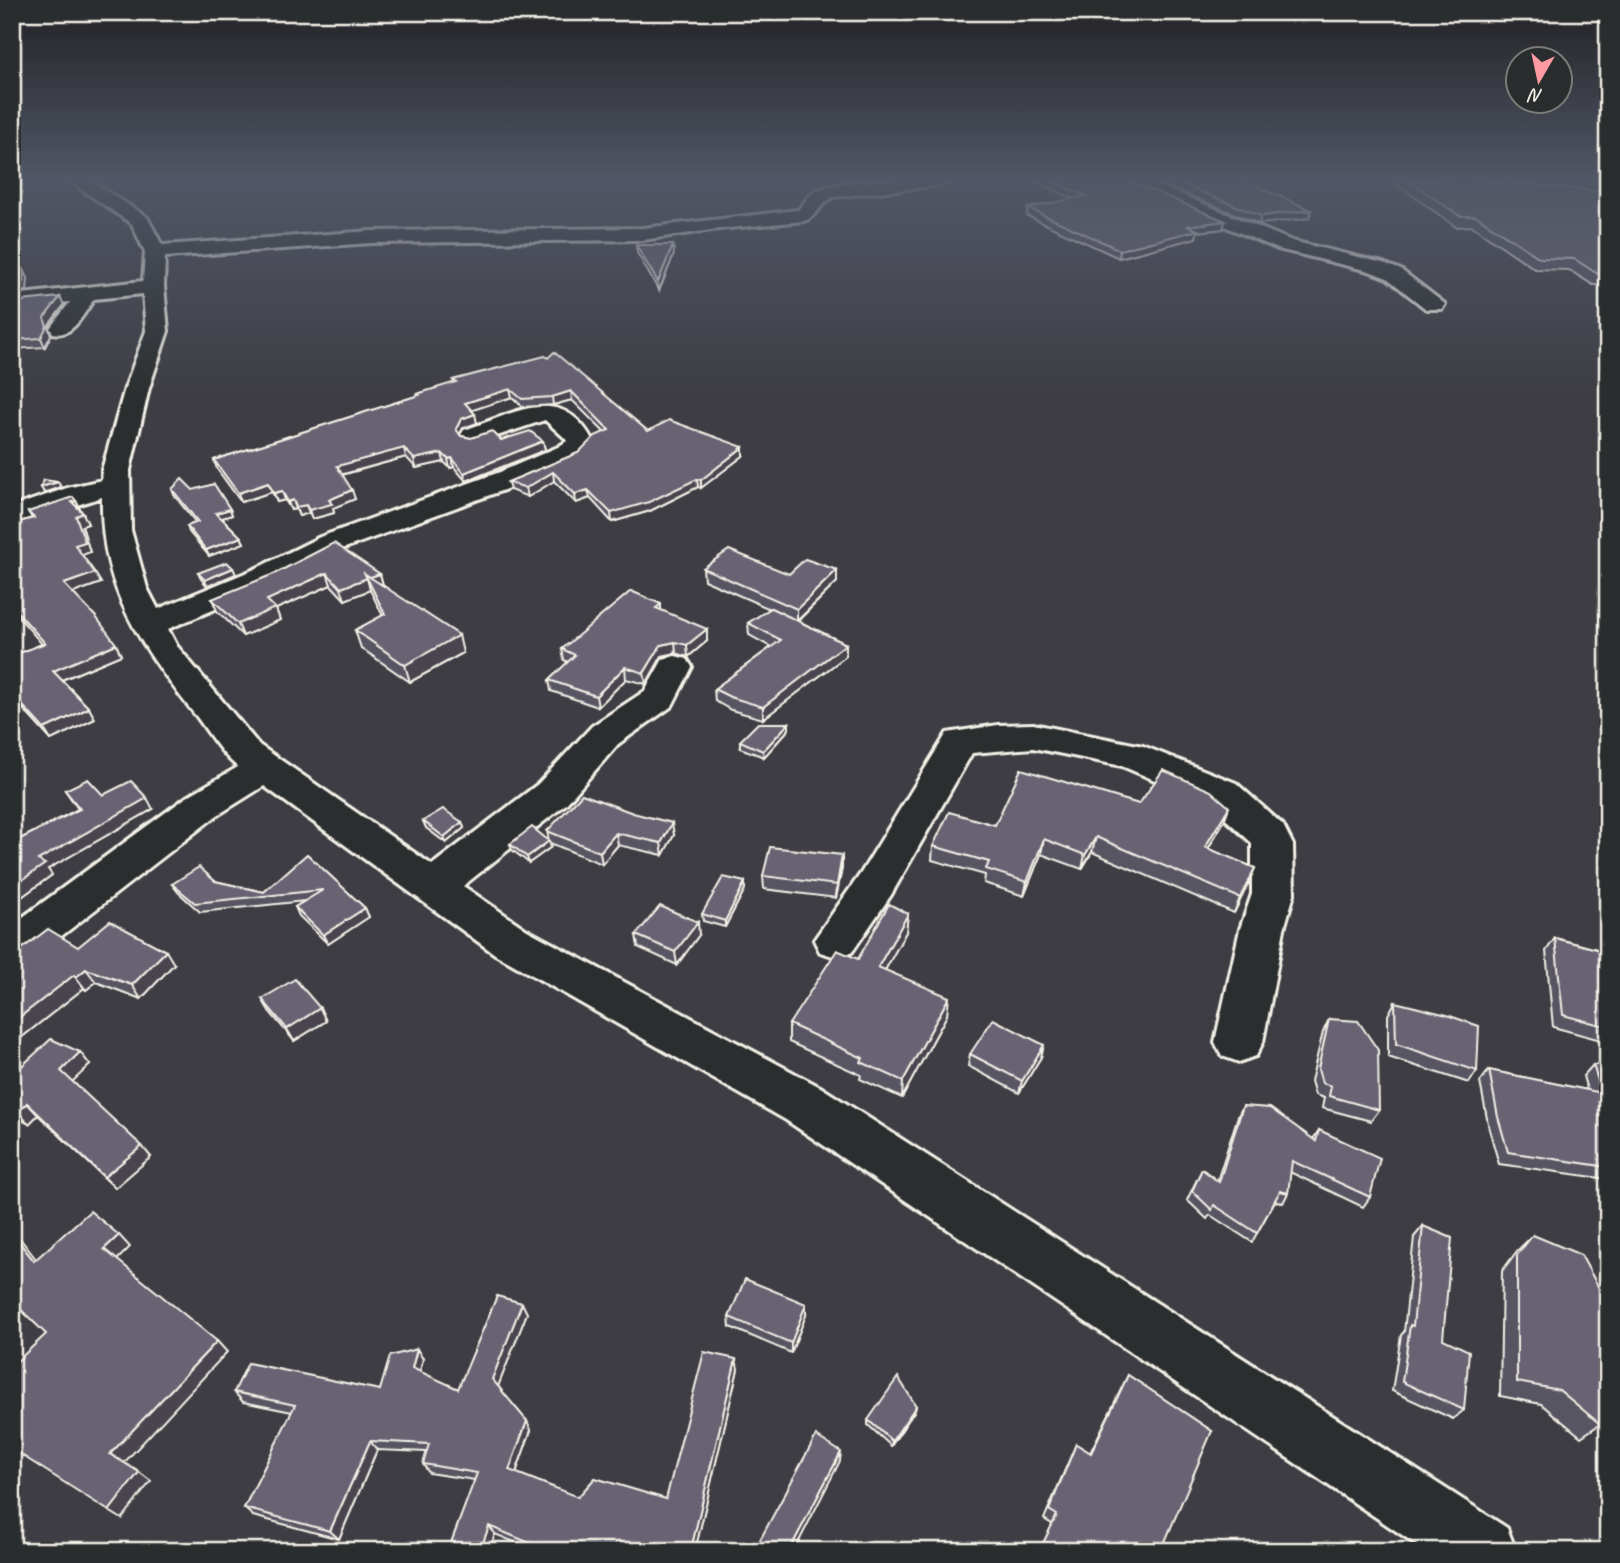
<svg xmlns="http://www.w3.org/2000/svg" width="1620" height="1563" viewBox="0 0 1620 1563" font-family="Caveat,sans-serif">
  <style>
    .lines { fill: none; stroke-linecap: round; stroke-linejoin: round }
    .minor-casing { stroke: #f4f1e8; stroke-width: 6 }
    .minor { fill: #2a2d2e; fill-rule: evenodd }
    .wall { fill: #595463; stroke: #f4f1e8; stroke-width: 2 }
    .shaded-wall { fill: #494550; stroke: #f4f1e8; stroke-width: 2 }
    .building { fill: #686273; stroke: #f4f1e8; stroke-width: 2 }
  </style>
  <rect width="100%" height="100%" fill="#3d3d43"/>
  <filter id="ink" filterUnits="userSpaceOnUse"><feTurbulence type="fractalNoise" baseFrequency=".0143" numOctaves="2"/><feDisplacementMap in="SourceGraphic" scale="14" xChannelSelector="R" yChannelSelector="G"/><feConvolveMatrix kernelMatrix="1 2 1 2 8 2 1 2 1" color-interpolation-filters="sRGB"/></filter>
  <g filter="url(#ink)">
    <g class="lines">
      <g class="minor-casing">
        <g id="minor">
          <path d="M68,180H89L147,217L162,245L372,231L643,228L798,210C803,205 807,197 813,193C832,178 922,180 950,180L941,185L833,197C821,202 817,217 804,221L718,229L643,240L372,243L165,257L164,286L168,331L149,388L130,470L131,530L147,588L158,609L255,569L320,537L500,472L558,447L567,441L565,438L545,420L473,444L464,442L460,436L464,430C514,414 562,381 594,443L578,459L520,484L342,549L277,583L168,629L177,646L259,745L432,865L538,784L592,726L645,691L663,659L675,656L687,659L692,667L672,706L618,744L566,804L463,886L527,930L822,1088L1507,1528L1516,1551H1426L786,1120L495,954L264,786L216,816L28,962L12,967V925L188,796L238,767C222,755 209,733 197,717C142,647 100,591 102,497L12,526V507L67,488L102,480V470L125,388L146,331L143,294L94,299C83,314 73,338 53,333L50,328L70,302L12,309V295L143,281L145,252L132,224Z"/>
          <polygon points="1122,180 1146,180 1292,241 1383,263 1401,270 1445,304 1442,309 1426,309 1387,278 1369,271 1278,249 1125,184"/>
          <polygon points="1033,724 1143,746 1236,783 1283,825 1293,845 1294,894 1284,929 1263,1042 1256,1056 1239,1062 1222,1056 1215,1042 1240,929 1252,894 1252,843 1208,803 1122,766 1033,748 972,753 891,895 852,952 836,957 820,952 814,940 861,873 947,733 998,725"/>
        </g>
      </g>
      <use href="#minor" class="minor"/>
    </g>
    <g class="wall">
      <polygon points="1032,180 1127,180 1225,221 1223,229 1197,232 1196,238 1119,258 1027,216 1028,208 1074,199"/>
      <polygon points="1152,180 1243,180 1309,218 1259,224"/>
      <polygon points="1393,180 1485,180 1608,192 1608,285 1593,285 1569,270 1535,269 1472,226 1456,227 1392,181"/>
      <polygon points="636,245 673,245 674,254 659,291 637,253"/>
      <polygon points="12,302 64,305 48,326 51,335 45,347 12,349"/>
      <polygon points="545,356 648,431 743,456 701,488 698,487 650,511 612,522 590,498 576,503 554,481 528,497 510,490 508,482 578,453 604,432 572,400 553,405 523,407 512,397 472,410 477,423 463,428 460,434 461,436 471,438 501,440 543,441 545,450 466,481 454,467 450,468 444,462 416,468 406,457 342,475 355,499 333,508 334,513 312,519 309,513 299,516 296,509 291,510 285,500 277,502 272,492 241,502 217,469 214,460 417,396 417,394 454,383 453,380"/>
      <polygon points="172,489 193,490 230,509 232,515 222,518 241,537 244,543 209,556 189,532 187,526 196,523 174,495"/>
      <polygon points="76,501 88,524 82,526 90,552 82,555 101,583 73,593 121,655 62,680 89,708 95,719 51,740 15,700 12,701 12,656 42,644 16,614 12,608 12,524 32,518 28,512"/>
      <polygon points="703,568 789,574 837,570 837,582 798,621 846,644 846,656 763,719 731,710 715,701 714,689 771,647 749,635 748,623 770,609 704,580"/>
      <polygon points="198,573 236,574 207,586 201,579"/>
      <polygon points="274,574 380,574 383,585 463,653 410,682 361,648 355,630 383,616 370,590 345,600 331,585 276,609 280,620 243,636 217,611 212,599"/>
      <polygon points="661,604 661,610 707,641 688,657 676,653 662,656 646,684 626,679 598,707 551,691 549,680 568,662 564,660 562,649"/>
      <polygon points="789,723 789,729 764,757 740,748 740,741"/>
      <polygon points="65,790 103,795 153,809 48,869 52,875 12,904 12,843 78,809"/>
      <polygon points="1139,804 1224,821 1208,849 1255,868 1234,913 1092,852 1082,869 1041,854 1024,896 984,883 985,875 932,860 933,846 995,825"/>
      <polygon points="423,821 462,822 464,828 446,843 426,828"/>
      <polygon points="547,831 674,835 663,855 618,845 602,864 550,843 551,847 529,863 512,850 510,844 549,841"/>
      <polygon points="307,854 365,908 369,917 328,944 299,916 295,907 305,901 200,912 178,892 172,884 215,881 264,892"/>
      <polygon points="842,868 836,898 764,889 763,876"/>
      <polygon points="745,882 745,889 725,927 703,921 702,914"/>
      <polygon points="908,914 906,932 885,970 947,1015 902,1098 860,1079 861,1075 789,1042 789,1024 858,959"/>
      <polygon points="636,935 699,935 677,965 638,947"/>
      <polygon points="1555,938 1608,952 1608,1042 1553,1027 1546,951"/>
      <polygon points="78,947 174,964 141,999 96,982 86,990 84,988 12,1045 12,953"/>
      <polygon points="262,999 320,1008 326,1021 294,1041 269,1011"/>
      <polygon points="1395,1002 1477,1071 1469,1083 1388,1057 1388,1015"/>
      <polygon points="1329,1019 1379,1110 1371,1121 1322,1108 1324,1098 1315,1095 1311,1081 1323,1032"/>
      <polygon points="80,1052 90,1065 72,1081 151,1157 115,1188 38,1115 29,1124 12,1115 12,1075"/>
      <polygon points="970,1054 1041,1057 1019,1093 968,1066"/>
      <polygon points="1608,1064 1608,1179 1499,1164 1489,1129 1480,1082 1489,1070 1587,1090 1583,1076 1593,1065"/>
      <polygon points="1243,1106 1313,1139 1319,1130 1370,1197 1363,1207 1290,1172 1288,1193 1283,1203 1275,1201 1252,1242 1210,1215 1207,1219 1187,1200 1202,1169 1217,1181 1238,1116"/>
      <polygon points="1423,1226 1443,1339 1464,1410 1453,1419 1392,1391 1401,1335 1404,1332 1414,1237"/>
      <polygon points="1533,1235 1600,1424 1581,1437 1541,1404 1500,1396 1502,1271 1517,1251"/>
      <polygon points="527,1313 498,1386 531,1430 516,1473 578,1497 666,1499 738,1369 696,1546 708,1551 536,1551 495,1534 489,1551 448,1551 475,1480 429,1473 423,1464 427,1452 377,1450 339,1539 253,1516 244,1508 292,1412 243,1402 234,1392 380,1390 423,1359 420,1372 458,1389"/>
      <polygon points="806,1315 791,1353 730,1327 729,1317"/>
      <polygon points="1128,1375 1212,1431 1052,1524 1044,1519 1076,1444 1090,1453"/>
      <polygon points="916,1406 915,1410 891,1446 868,1425 868,1420"/>
    </g>
    <g class="shaded-wall">
      <polygon points="1311,210 1309,218 1259,224 1261,216"/>
      <polygon points="1225,221 1223,229 1197,232 1196,238 1119,258 1120,250 1187,226"/>
      <polygon points="673,245 674,254 659,291 658,282"/>
      <polygon points="24,270 28,278 27,291 12,293 12,284"/>
      <polygon points="60,297 64,305 48,326 51,335 45,347 41,338 44,318"/>
      <polygon points="510,389 512,397 467,412 465,403"/>
      <polygon points="571,391 572,400 553,405 552,397"/>
      <polygon points="475,414 477,423 463,428 458,437 456,429 461,419"/>
      <polygon points="14,415 18,424 12,430 12,416"/>
      <polygon points="543,441 545,450 466,481 464,473"/>
      <polygon points="743,447 743,456 701,488 701,480"/>
      <polygon points="404,448 406,457 340,475 337,466"/>
      <polygon points="442,453 444,462 416,468 414,459"/>
      <polygon points="452,458 454,467 450,468 448,459"/>
      <polygon points="553,472 554,481 528,497 526,488"/>
      <polygon points="697,479 698,487 650,511 612,522 611,513"/>
      <polygon points="58,482 61,487 44,493 41,487"/>
      <polygon points="268,483 272,492 241,502 238,493"/>
      <polygon points="352,490 355,499 333,508 334,513 312,519 309,510 329,500"/>
      <polygon points="588,490 590,498 576,503 575,494"/>
      <polygon points="282,491 285,500 277,502 274,493"/>
      <polygon points="293,500 296,509 291,510 288,502"/>
      <polygon points="76,501 81,511 72,502"/>
      <polygon points="306,505 309,513 299,516 296,507"/>
      <polygon points="230,509 232,515 219,519 216,513"/>
      <polygon points="83,513 88,524 82,526 90,552 80,555 75,545 76,516"/>
      <polygon points="241,537 244,543 209,556 206,550"/>
      <polygon points="233,568 236,574 207,586 205,580"/>
      <polygon points="837,570 837,582 797,621 797,609"/>
      <polygon points="95,573 101,583 70,594 64,584"/>
      <polygon points="327,573 331,585 276,609 280,620 243,636 238,624 267,600"/>
      <polygon points="380,574 383,585 367,578"/>
      <polygon points="367,578 370,590 345,600 341,588"/>
      <polygon points="707,629 707,641 688,657 687,645"/>
      <polygon points="459,635 463,653 410,682 405,665"/>
      <polygon points="675,642 676,653 662,656 646,684 644,673 661,645"/>
      <polygon points="116,644 121,655 59,681 53,671"/>
      <polygon points="846,644 846,656 763,719 763,707"/>
      <polygon points="625,667 626,679 598,707 596,696"/>
      <polygon points="89,708 95,719 51,740 44,729"/>
      <polygon points="789,723 789,729 764,757 763,751"/>
      <polygon points="147,798 153,809 48,869 52,875 12,904 12,887 38,860"/>
      <polygon points="1229,807 1224,821 1200,862 1205,847"/>
      <polygon points="462,822 464,828 446,843 444,837"/>
      <polygon points="672,823 674,835 663,855 661,843"/>
      <polygon points="616,833 618,845 602,864 600,852"/>
      <polygon points="1096,837 1092,852 1082,869 1085,855"/>
      <polygon points="1044,839 1041,854 1024,896 1027,882"/>
      <polygon points="549,841 551,847 529,863 527,857"/>
      <polygon points="842,855 842,868 836,898 837,885"/>
      <polygon points="1255,868 1249,882 1234,913 1240,898"/>
      <polygon points="745,882 745,889 725,927 725,921"/>
      <polygon points="365,908 369,917 328,944 323,935"/>
      <polygon points="908,914 906,932 877,985 878,967"/>
      <polygon points="698,922 699,935 677,965 675,952"/>
      <polygon points="166,951 174,964 141,999 132,985"/>
      <polygon points="86,969 96,982 86,990 76,977"/>
      <polygon points="74,975 84,988 12,1045 12,1023"/>
      <polygon points="949,997 947,1015 902,1098 903,1081"/>
      <polygon points="320,1008 326,1021 294,1041 287,1029"/>
      <polygon points="1044,1045 1041,1057 1019,1093 1022,1081"/>
      <polygon points="80,1052 90,1065 71,1083 61,1071"/>
      <polygon points="27,1103 38,1115 29,1124 18,1112"/>
      <polygon points="142,1146 151,1157 115,1188 104,1177"/>
      <polygon points="12,1228 46,1272 34,1261 12,1233"/>
      <polygon points="119,1235 130,1247 116,1261 104,1249"/>
      <polygon points="522,1303 527,1313 497,1389 492,1379"/>
      <polygon points="806,1304 806,1315 791,1353 791,1343"/>
      <polygon points="217,1341 227,1352 123,1464 110,1454"/>
      <polygon points="417,1349 423,1359 418,1378 412,1368"/>
      <polygon points="736,1359 738,1369 695,1551 692,1545"/>
      <polygon points="916,1406 915,1410 891,1446 892,1441"/>
      <polygon points="527,1421 531,1430 514,1478 509,1470"/>
      <polygon points="370,1441 377,1450 339,1539 330,1531"/>
      <polygon points="841,1452 840,1461 794,1551 789,1551"/>
      <polygon points="139,1472 151,1481 122,1519 109,1511"/>
      <polygon points="489,1526 495,1534 489,1551 480,1551"/>
    </g>
    <g class="building">
      <polygon points="1049,180 1127,180 1225,221 1187,226 1198,230 1120,250 1028,208 1086,196"/>
      <polygon points="1172,180 1243,180 1311,210 1261,216"/>
      <polygon points="1408,180 1484,180 1608,192 1608,274 1598,274 1574,259 1540,258 1476,216 1460,216"/>
      <polygon points="636,245 673,245 658,282"/>
      <polygon points="24,270 23,282 12,284 12,272"/>
      <polygon points="60,297 44,318 47,326 41,338 12,340 12,302"/>
      <polygon points="554,352 648,431 669,420 743,447 701,480 697,479 649,502 611,513 588,490 575,494 553,472 526,488 508,482 578,453 595,436 609,430 571,391 552,397 522,399 510,389 465,403 475,414 461,419 456,429 461,436 471,438 492,431 501,440 530,431 543,441 464,473 452,458 448,459 442,453 414,459 404,448 337,466 352,490 329,500 332,504 309,510 306,505 296,507 293,500 288,502 282,491 274,493 268,483 238,493 214,460 419,395 417,394 456,382 453,380 545,356 548,358"/>
      <polygon points="182,479 193,490 214,484 230,509 216,513 241,537 206,550 187,526 198,522 172,489"/>
      <polygon points="44,480 58,482 41,487"/>
      <polygon points="73,497 76,501 72,502 83,513 76,516 85,542 75,545 95,573 64,584 96,617 116,644 53,671 89,708 44,729 12,694 12,656 45,643 12,606 12,524 34,518 28,512"/>
      <polygon points="334,543 380,574 370,577 365,574 367,578 341,588 327,573 267,600 275,608 238,624 212,599 274,574"/>
      <polygon points="729,550 789,574 805,559 837,570 797,609 703,568"/>
      <polygon points="227,562 233,568 205,580 198,573"/>
      <polygon points="365,574 459,635 405,665 355,630 385,614"/>
      <polygon points="631,591 661,604 656,608 707,629 687,645 675,642 661,645 644,673 625,667 596,696 549,680 575,655 562,649"/>
      <polygon points="771,608 846,644 763,707 730,697 714,689 781,640 748,623"/>
      <polygon points="758,723 789,723 763,751 740,741"/>
      <polygon points="1021,769 1139,804 1163,770 1211,791 1229,807 1205,847 1255,868 1240,898 1096,837 1085,855 1044,839 1027,882 986,869 989,862 933,846 949,812 995,825"/>
      <polygon points="88,779 103,795 131,781 147,798 38,860 45,864 12,887 12,843 80,809 65,790"/>
      <polygon points="582,794 633,813 672,823 661,843 616,833 600,852 547,831"/>
      <polygon points="443,809 462,822 444,837 423,821"/>
      <polygon points="532,827 549,841 527,857 510,844"/>
      <polygon points="770,847 842,855 837,885 763,876"/>
      <polygon points="307,854 365,908 323,935 295,907 323,890 195,903 172,884 199,867 215,881 264,892"/>
      <polygon points="723,877 745,882 725,921 702,914"/>
      <polygon points="889,904 908,914 878,967 949,997 903,1081 861,1062 863,1058 789,1024 837,950 858,959"/>
      <polygon points="660,906 698,922 675,952 636,935"/>
      <polygon points="110,921 166,951 132,985 86,969 76,977 74,975 12,1023 12,953 19,951 48,929 78,947"/>
      <polygon points="1555,938 1608,952 1608,1027 1563,1015"/>
      <polygon points="295,979 320,1008 287,1029 262,999"/>
      <polygon points="1395,1002 1447,1015 1479,1026 1477,1071 1396,1044"/>
      <polygon points="993,1019 1044,1045 1022,1081 970,1054"/>
      <polygon points="1329,1019 1358,1021 1378,1050 1379,1110 1329,1096 1331,1086 1322,1083 1318,1069"/>
      <polygon points="51,1039 80,1052 61,1071 142,1146 104,1177 27,1103 18,1112 12,1109 12,1075"/>
      <polygon points="1608,1064 1608,1167 1508,1152 1498,1117 1489,1070 1602,1093 1593,1065"/>
      <polygon points="1243,1106 1270,1108 1316,1141 1319,1130 1380,1158 1370,1197 1292,1161 1288,1193 1280,1191 1257,1233 1214,1205 1212,1210 1192,1191 1202,1169 1219,1182"/>
      <polygon points="90,1211 119,1235 104,1249 217,1341 110,1454 139,1472 109,1511 12,1449 12,1366 46,1334 12,1301 12,1233 34,1261"/>
      <polygon points="1423,1226 1452,1238 1443,1339 1469,1351 1464,1410 1402,1382 1410,1325 1413,1326"/>
      <polygon points="1533,1235 1581,1255 1605,1299 1600,1424 1559,1390 1517,1382 1517,1255"/>
      <polygon points="745,1279 806,1304 791,1343 729,1317"/>
      <polygon points="497,1296 522,1303 492,1379 527,1421 509,1470 578,1497 595,1478 666,1499 704,1352 736,1359 692,1545 708,1551 549,1551 489,1526 480,1551 448,1551 477,1473 423,1464 429,1444 370,1441 330,1531 244,1508 295,1405 234,1392 248,1363 380,1390 390,1356 417,1349 412,1368 458,1389"/>
      <polygon points="1128,1375 1212,1431 1161,1551 1039,1551 1057,1515 1049,1510 1076,1444 1091,1453"/>
      <polygon points="898,1377 916,1406 892,1441 868,1420"/>
      <polygon points="816,1436 841,1452 789,1551 754,1551"/>
    </g>
  </g>
  <linearGradient id="sky" x2="0" y2="1"><stop stop-color="#222225"/><stop offset="0.45" stop-color="#515766"/><stop offset="1" stop-color="#515766" stop-opacity="0"/></linearGradient>
  <rect width="1620" height="399" fill="url(#sky)"/>
  <rect width="1620" height="1563" fill="none" stroke="#2a2d2e" stroke-width="42"/>
  <rect x="21" y="21" width="1578" height="1521" fill="none" stroke="#f4f1e8" stroke-width="2.5" filter="url(#ink)"/>
  <g transform="translate(1539 80) rotate(189)"><circle r="33" fill="#2a2d2e" stroke="#7b7b78" stroke-width="2"/>
  <path d="M0-5L12 26L0 18L-12 26Z" fill="#ff9aa2"/>
  <text y="-10" font-size="19" font-weight="bold" text-anchor="middle" fill="#f4f1e8">N</text>
  </g>
</svg>
